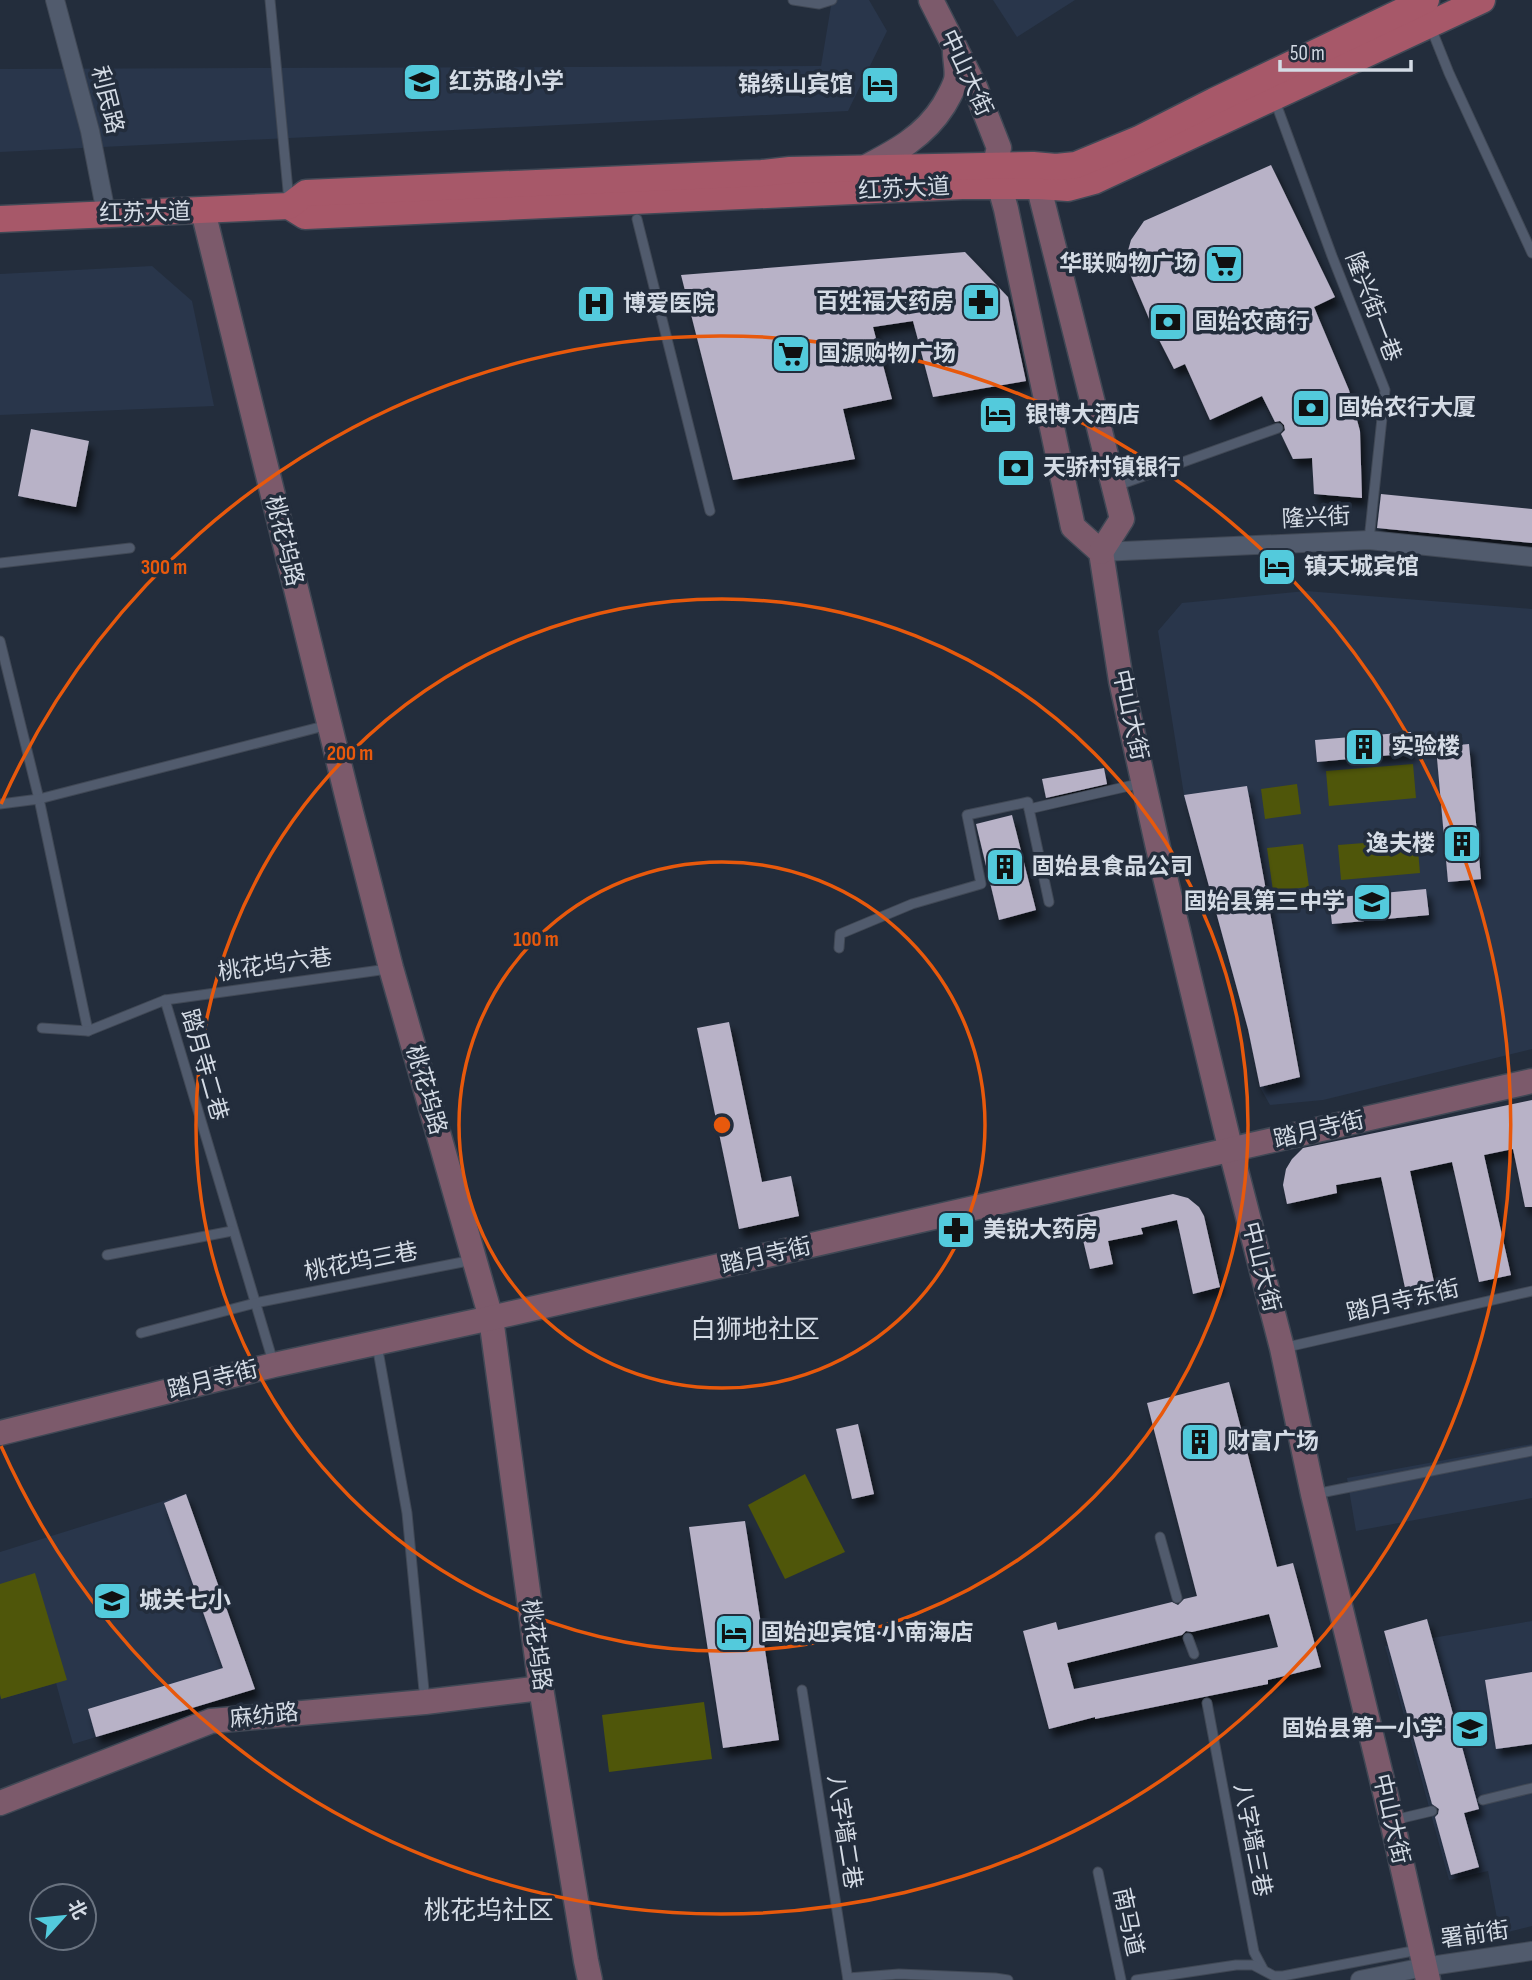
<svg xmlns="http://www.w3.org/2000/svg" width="1532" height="1980" viewBox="0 0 1532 1980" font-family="'Sofia Sans Condensed','Noto Sans SC',sans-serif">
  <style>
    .built { fill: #29364b }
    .green { fill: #4f560a }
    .building { fill: #b8b2c7; fill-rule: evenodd; filter: url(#shadow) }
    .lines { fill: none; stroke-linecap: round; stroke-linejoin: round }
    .lane-casing { stroke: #404855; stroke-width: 11 }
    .street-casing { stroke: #404855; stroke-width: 20 }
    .secondary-casing { stroke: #404855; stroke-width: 27 }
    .primary-casing { stroke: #404855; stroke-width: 29 }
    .lane { stroke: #515b6d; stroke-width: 9 }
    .street { stroke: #515b6d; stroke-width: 18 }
    .secondary { stroke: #7c5a6b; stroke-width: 24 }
    .primary { stroke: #a75869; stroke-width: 26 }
    .ring { fill: none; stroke: #e8590c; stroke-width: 3.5 }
    .labels { text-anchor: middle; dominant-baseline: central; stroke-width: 7; stroke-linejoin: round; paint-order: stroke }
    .street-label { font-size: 23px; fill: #d4dbe5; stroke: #232d3c }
    .poi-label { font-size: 23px; font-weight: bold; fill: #d4dbe5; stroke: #232d3c; text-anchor: start }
    .quarter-label { font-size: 26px; fill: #d4dbe5; stroke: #232d3c }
    .centre { fill: #e8590c; stroke: #232d3c; stroke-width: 3.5 }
    .ring-label { font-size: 21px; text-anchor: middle; font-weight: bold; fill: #e8590c; stroke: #232d3c; stroke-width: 7; stroke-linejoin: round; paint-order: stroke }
  </style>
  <defs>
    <filter id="shadow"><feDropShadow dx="4.5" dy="8" stdDeviation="3.5" flood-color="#0009"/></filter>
  </defs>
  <rect width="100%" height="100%" fill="#232d3c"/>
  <g class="built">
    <polygon points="825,0 869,0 887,31 848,111 0,152 0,69 821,66 831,6"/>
    <polygon points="993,0 1075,0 1017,37"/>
    <polygon points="152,266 192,301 214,406 0,415 0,274"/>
    <polygon points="1306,591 1532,609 1532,1049 1323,1100 1270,1105 1260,1087 1300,1076 1291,1018 1248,1029 1184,795 1158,631 1182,603"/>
    <polygon points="1532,1444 1532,1498 1356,1531 1347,1478"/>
    <polygon points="186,1494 255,1689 73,1744 56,1683 1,1699 0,1694 0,1552"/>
    <polygon points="1532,1621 1532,1926 1500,1934 1488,1871 1449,1880 1385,1646"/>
  </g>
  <g class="green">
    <polygon points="1413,764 1416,798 1329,806 1326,771"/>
    <polygon points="1297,784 1301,814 1265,819 1261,789"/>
    <polygon points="1417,839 1420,873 1341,880 1338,845"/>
    <polygon points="1303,844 1309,887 1273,891 1267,848"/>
    <polygon points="805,1474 845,1552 785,1579 748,1505"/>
    <polygon points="35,1573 67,1680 1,1699 0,1694 0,1584"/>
    <polygon points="704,1702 712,1759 609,1772 602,1715"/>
  </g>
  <g class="building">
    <polygon points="1271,165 1335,297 1314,307 1349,390 1360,431 1362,498 1314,494 1312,458 1293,459 1281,434 1285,430 1284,425 1280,421 1275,422 1262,396 1210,420 1185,364 1174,369 1153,328 1130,274 1127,254 1131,240 1144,221"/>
    <polygon points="965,252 1008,297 1026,381 933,397 913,321 873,327 892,399 843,409 855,459 733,480 681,275"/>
    <polygon points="31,429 89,441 76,507 18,496"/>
    <polygon points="1381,494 1532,509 1532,543 1377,528"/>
    <polygon points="1411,732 1413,753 1317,762 1315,740"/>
    <polygon points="1469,744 1481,879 1448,882 1436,747"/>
    <polygon points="1104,768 1107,784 1046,798 1042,779"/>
    <polygon points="1247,786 1300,1077 1260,1087 1248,1029 1184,795"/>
    <polygon points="1012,815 1036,910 999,920 976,824"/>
    <polygon points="1426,889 1429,915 1332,924 1329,898"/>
    <polygon points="729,1022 762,1182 791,1176 799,1216 739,1229 697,1028"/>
    <polygon points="1532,1100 1532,1207 1525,1207 1513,1149 1484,1155 1511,1275 1479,1282 1452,1162 1410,1171 1436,1291 1407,1297 1381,1177 1336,1185 1337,1193 1287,1204 1283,1185 1286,1169 1292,1159 1303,1148"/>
    <polygon points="1173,1194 1188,1198 1199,1207 1204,1216 1220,1287 1193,1294 1177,1220 1141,1228 1143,1234 1108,1241 1113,1264 1090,1269 1077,1215"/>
    <path d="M1229,1382L1277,1567L1293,1563L1321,1667L1268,1680V1684L1095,1719V1717L1049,1729L1023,1631L1056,1622L1058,1630L1172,1602L1178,1605L1184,1599L1197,1596L1147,1403ZM1269,1614L1278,1647L1074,1689L1067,1663L1182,1635L1186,1631L1192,1632Z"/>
    <polygon points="858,1424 874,1494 852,1499 836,1429"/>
    <polygon points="186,1494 255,1689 96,1737 88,1709 223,1668 164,1503"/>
    <polygon points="745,1521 779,1740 723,1748 689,1527"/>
    <polygon points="1427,1619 1479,1809 1464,1813 1479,1867 1451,1875 1435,1817 1438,1814 1439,1809 1432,1804 1384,1631"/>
    <polygon points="1532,1672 1532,1744 1496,1749 1485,1680"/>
  </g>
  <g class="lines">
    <g class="lane-casing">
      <g id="lane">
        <polyline points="270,0 289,201"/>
        <polyline points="793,0 819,4 832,0"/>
        <polyline points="1431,28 1449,73 1532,253"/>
        <polyline points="1275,101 1332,256 1385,390 1369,540"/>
        <polyline points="637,219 710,511"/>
        <polyline points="1116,486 1278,428"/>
        <polyline points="0,563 130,548"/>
        <polyline points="0,641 39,799 88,1031 165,1000 274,1365"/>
        <polyline points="0,804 39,799 328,725"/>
        <polyline points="1029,809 1049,902"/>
        <polyline points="839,948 840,934 912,904 981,884 967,815 1028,802 1029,809 1142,783"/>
        <polyline points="165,1000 388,969"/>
        <polyline points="42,1028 88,1031"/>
        <polyline points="107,1255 232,1231"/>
        <polyline points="141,1333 255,1303 473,1260"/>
        <polyline points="377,1345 407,1513 425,1701"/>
        <polyline points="1283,1348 1532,1291"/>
        <polyline points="1315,1494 1532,1451"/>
        <polyline points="1160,1537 1177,1598"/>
        <polyline points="1188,1638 1194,1654"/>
        <polyline points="802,1690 848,1980"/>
        <polyline points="1207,1703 1254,1952 1263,1969"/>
        <polyline points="1483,1800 1532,1788"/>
        <polyline points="1394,1820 1432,1811"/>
        <polyline points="1098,1872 1121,1980"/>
        <polyline points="848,1978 899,1974 995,1978 1008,1980"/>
        <polyline points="1136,1980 1236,1965 1253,1965 1274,1976 1283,1976 1418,1950"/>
      </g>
    </g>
    <g class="street-casing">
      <g id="street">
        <polyline points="55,0 90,131 106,213"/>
        <polyline points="1101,552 1369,540 1532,557"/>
        <polyline points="1360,1980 1424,1967 1532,1951"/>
      </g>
    </g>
    <g class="secondary-casing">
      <g id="secondary">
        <polyline points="931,0 975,87 999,148 994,166 1006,209 1073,527 1101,552 1121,681 1159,852 1231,1151 1282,1348 1313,1494 1392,1821 1428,1980"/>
        <polyline points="1034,168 1122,519 1101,552"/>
        <path d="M862,169C895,152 924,137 944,105C948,98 954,88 956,80C958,72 955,61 955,52"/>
        <polyline points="203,211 351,812 391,968 491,1318 541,1688 586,1961 590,1980"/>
        <polyline points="0,1433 274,1365 491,1318 1532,1081"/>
        <polyline points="0,1803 211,1721 425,1702 541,1688"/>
      </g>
    </g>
    <g class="primary-casing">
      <g id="primary">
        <polyline points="289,206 305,216 962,186 1039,186 1068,188 1094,181 1482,0"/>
        <polyline points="0,219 289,206 306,193 762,173 790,170 1033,165 1056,167 1076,165 1139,139 1214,101 1426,0"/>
      </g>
    </g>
    <use href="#lane" class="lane"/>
    <use href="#street" class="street"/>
    <use href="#secondary" class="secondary"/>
    <use href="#primary" class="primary"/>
  </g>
  <g class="ring">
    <circle cx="722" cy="1125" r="263"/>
    <circle cx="722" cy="1125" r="526"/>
    <path d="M1 804A789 789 0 1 1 1 1446"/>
  </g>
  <defs>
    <g id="school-square" transform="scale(2.0125)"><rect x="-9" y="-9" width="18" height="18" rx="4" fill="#53cadc" stroke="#232d3c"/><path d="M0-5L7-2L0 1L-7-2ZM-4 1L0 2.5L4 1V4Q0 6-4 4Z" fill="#111"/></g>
    <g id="hotel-square" transform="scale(2.0125)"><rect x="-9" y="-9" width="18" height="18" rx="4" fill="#53cadc" stroke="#232d3c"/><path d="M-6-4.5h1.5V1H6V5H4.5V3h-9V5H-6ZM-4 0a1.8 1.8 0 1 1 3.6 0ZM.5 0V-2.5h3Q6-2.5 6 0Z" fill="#111"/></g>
    <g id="supermarket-square" transform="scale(2.0125)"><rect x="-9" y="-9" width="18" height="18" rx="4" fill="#53cadc" stroke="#232d3c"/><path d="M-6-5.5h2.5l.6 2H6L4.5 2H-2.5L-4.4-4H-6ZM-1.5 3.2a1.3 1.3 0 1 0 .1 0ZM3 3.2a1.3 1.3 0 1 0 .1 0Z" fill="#111"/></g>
    <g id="pharmacy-square" transform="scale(2.0125)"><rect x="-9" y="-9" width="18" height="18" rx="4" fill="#53cadc" stroke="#232d3c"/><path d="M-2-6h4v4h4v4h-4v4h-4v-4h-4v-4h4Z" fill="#111"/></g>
    <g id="hospital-square" transform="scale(2.0125)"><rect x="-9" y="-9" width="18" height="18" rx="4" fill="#53cadc" stroke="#232d3c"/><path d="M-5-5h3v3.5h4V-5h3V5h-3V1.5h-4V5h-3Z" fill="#111"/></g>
    <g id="bank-square" transform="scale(2.0125)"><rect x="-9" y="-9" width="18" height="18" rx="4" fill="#53cadc" stroke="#232d3c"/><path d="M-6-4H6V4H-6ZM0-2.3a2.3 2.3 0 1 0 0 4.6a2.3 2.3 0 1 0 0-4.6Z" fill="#111"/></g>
    <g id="building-square" transform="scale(2.0125)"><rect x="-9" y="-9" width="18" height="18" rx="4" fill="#53cadc" stroke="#232d3c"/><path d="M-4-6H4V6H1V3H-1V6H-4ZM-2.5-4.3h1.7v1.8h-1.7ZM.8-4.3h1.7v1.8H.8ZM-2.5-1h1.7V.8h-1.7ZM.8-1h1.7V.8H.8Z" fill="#111"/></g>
  </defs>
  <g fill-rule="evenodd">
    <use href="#school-square" x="422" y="82"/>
    <use href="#hotel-square" x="880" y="85"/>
    <use href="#supermarket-square" x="1224" y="264"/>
    <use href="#pharmacy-square" x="981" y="302"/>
    <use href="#hospital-square" x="596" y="304"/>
    <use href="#bank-square" x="1168" y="322"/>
    <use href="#supermarket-square" x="791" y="354"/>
    <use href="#bank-square" x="1311" y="408"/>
    <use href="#hotel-square" x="998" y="415"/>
    <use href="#bank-square" x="1016" y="468"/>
    <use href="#hotel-square" x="1277" y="567"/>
    <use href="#building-square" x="1364" y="747"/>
    <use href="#building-square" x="1462" y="844"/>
    <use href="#building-square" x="1005" y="867"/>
    <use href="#school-square" x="1372" y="902"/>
    <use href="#pharmacy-square" x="956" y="1230"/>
    <use href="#building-square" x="1200" y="1442"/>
    <use href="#school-square" x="112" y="1601"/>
    <use href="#hotel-square" x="734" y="1633"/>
    <use href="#school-square" x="1470" y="1729"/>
  </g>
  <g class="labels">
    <g class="street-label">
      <text transform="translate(966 73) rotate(65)">中山大街</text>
      <text transform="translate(107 100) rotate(76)">利民路</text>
      <text transform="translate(904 189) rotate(-3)">红苏大道</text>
      <text transform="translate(145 213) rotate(-1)">红苏大道</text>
      <text transform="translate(1373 307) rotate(69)">隆兴街一巷</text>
      <text transform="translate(1316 518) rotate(-3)">隆兴街</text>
      <text transform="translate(284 541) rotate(76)">桃花坞路</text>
      <text transform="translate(1130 715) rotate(78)">中山大街</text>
      <text transform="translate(275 965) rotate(-8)">桃花坞六巷</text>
      <text transform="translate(204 1065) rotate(74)">踏月寺二巷</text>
      <text transform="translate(426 1090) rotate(74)">桃花坞路</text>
      <text transform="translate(1319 1130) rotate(-13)">踏月寺街</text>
      <text transform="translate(766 1256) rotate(-13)">踏月寺街</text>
      <text transform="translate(361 1262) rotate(-11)">桃花坞三巷</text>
      <text transform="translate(1261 1267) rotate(76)">中山大街</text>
      <text transform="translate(1403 1301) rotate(-13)">踏月寺东街</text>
      <text transform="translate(213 1380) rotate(-14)">踏月寺街</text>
      <text transform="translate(536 1645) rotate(82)">桃花坞路</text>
      <text transform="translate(264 1716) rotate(-6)">麻纺路</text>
      <text transform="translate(1391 1819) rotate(77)">中山大街</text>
      <text transform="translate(844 1832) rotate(81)">八字墙二巷</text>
      <text transform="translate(1252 1840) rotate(79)">八字墙三巷</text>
      <text transform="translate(1128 1922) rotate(78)">南马道</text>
      <text transform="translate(1475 1935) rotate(-8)">署前街</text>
    </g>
    <g class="poi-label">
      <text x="449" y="82">红苏路小学</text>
      <text x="853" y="85" text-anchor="end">锦绣山宾馆</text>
      <text x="1197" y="264" text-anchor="end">华联购物广场</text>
      <text x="954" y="302" text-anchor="end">百姓福大药房</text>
      <text x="623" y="304">博爱医院</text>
      <text x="1195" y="322">固始农商行</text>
      <text x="818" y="354">国源购物广场</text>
      <text x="1338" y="408">固始农行大厦</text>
      <text x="1025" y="415">银博大酒店</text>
      <text x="1043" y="468">天骄村镇银行</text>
      <text x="1304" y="567">镇天城宾馆</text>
      <text x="1391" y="747">实验楼</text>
      <text x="1435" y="844" text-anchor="end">逸夫楼</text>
      <text x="1032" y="867">固始县食品公司</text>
      <text x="1345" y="902" text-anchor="end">固始县第三中学</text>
      <text x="983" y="1230">美锐大药房</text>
      <text x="1227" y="1442">财富广场</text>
      <text x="139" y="1601">城关七小</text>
      <text x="761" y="1633">固始迎宾馆·小南海店</text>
      <text x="1443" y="1729" text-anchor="end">固始县第一小学</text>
    </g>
    <g class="quarter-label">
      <text x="755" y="1330">白狮地社区</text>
      <text x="489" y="1911">桃花坞社区</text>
    </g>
  </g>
  <circle cx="722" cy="1125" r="10" class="centre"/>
  <g class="ring-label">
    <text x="164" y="574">300 m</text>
    <text x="350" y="760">200 m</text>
    <text x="536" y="946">100 m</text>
  </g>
  <g transform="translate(63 1917) rotate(63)"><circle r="33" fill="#232d3c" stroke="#6a7380" stroke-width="2"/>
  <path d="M0-5L12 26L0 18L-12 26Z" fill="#53cadc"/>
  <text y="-10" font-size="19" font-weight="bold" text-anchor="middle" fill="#d4dbe5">北</text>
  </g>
  <path d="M1280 60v10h131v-10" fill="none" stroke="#d4dbe5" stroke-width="3.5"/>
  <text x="1290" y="60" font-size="21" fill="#d4dbe5" stroke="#232d3c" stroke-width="5" paint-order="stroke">50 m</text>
</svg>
